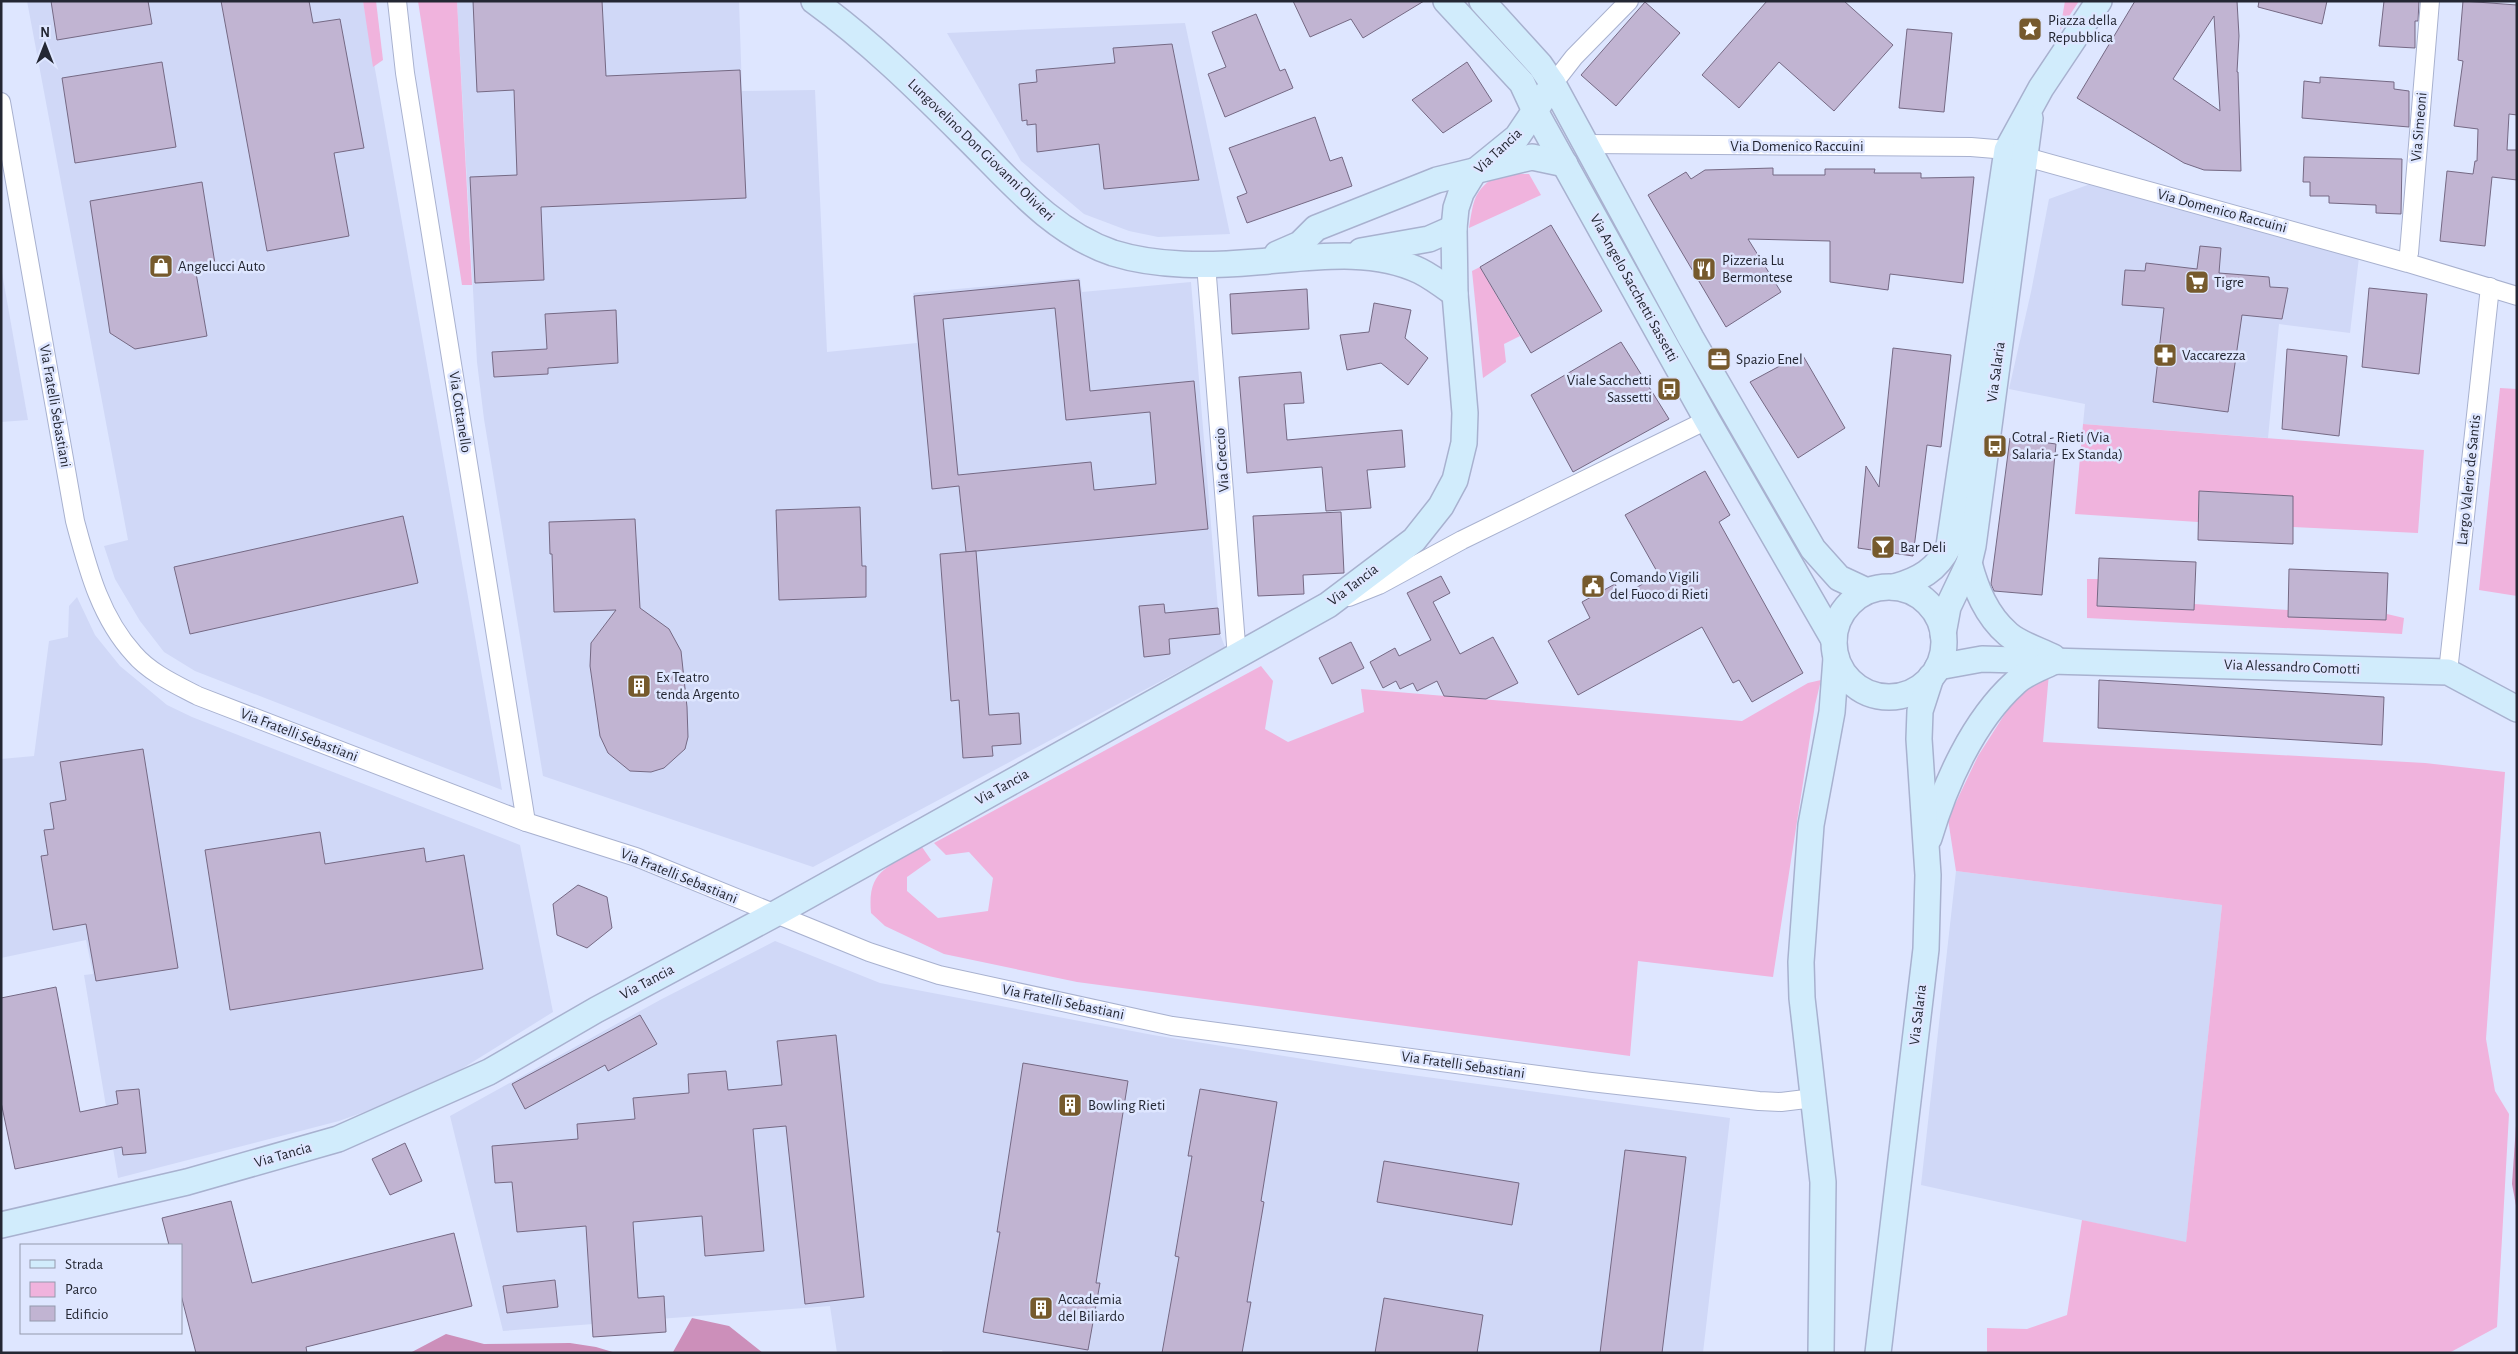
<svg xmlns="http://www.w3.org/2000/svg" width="2518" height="1354" viewBox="0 0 2518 1354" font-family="'Alegreya Sans',sans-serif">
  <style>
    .built { fill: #d0d8f7 }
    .green { fill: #f0b3dd }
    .forest { fill: #cc8fba }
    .building { fill: #c1b4d2; stroke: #756984; fill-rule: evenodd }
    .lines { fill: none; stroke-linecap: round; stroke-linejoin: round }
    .street-casing { stroke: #a8b1cf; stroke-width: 20 }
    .secondary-casing { stroke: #a8b1cf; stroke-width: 28 }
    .street { stroke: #fff; stroke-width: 18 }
    .secondary { stroke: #d1ecfc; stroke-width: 25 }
    .labels { text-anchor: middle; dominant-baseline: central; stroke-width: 5; stroke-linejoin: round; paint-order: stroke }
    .poi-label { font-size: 15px; fill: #242733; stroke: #dee6ff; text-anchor: start }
    .street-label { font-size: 15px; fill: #242733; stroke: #dee6ff }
  </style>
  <rect width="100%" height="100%" fill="#dee6ff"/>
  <g class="built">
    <polygon points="27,1 363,1 502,790 195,671 164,652 140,621 115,579 104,546 128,540"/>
    <polygon points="457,1 739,1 742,91 815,90 827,352 917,343 913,293 1080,278 1082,292 1191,282 1220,634 1225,647 813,867 543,776 484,419 477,362"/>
    <polygon points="1185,23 1230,234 1158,237 1129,231 1084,214 1021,161 947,33"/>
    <polygon points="2093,183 2359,257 2350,333 2279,324 2268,438 2083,424 2085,404 2009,389 2031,292 2049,199"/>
    <polygon points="1,267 28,420 1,422"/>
    <polygon points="77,597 95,635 120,666 167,705 192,717 520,845 553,1012 431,1088 339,1121 118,1178 84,975 93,974 86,940 1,958 1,759 34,756 49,641 68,637 69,606"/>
    <polygon points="1956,871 2222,905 2186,1243 1921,1185"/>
    <polygon points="775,941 880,983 1153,1035 1360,1068 1730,1118 1703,1353 943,1353 942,1350 837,1353 830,1306 503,1331 450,1116 660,1000"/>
  </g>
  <g class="green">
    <polygon points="363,1 376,1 383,60 373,67"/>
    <polygon points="418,1 457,1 472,285 462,285"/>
    <polygon points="2065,1 2079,1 2060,30"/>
    <path d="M1499,174H1529L1541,195L1469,228C1474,199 1473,191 1499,174Z"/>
    <polygon points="1480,267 1520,336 1504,344 1506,362 1483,378 1472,271"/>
    <polygon points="2500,388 2517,389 2517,596 2479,590"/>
    <polygon points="2083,424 2424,450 2418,533 2293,527 2293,496 2199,491 2198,522 2075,514"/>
    <polygon points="2087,579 2098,579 2097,606 2194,610 2194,604 2288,610 2288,617 2386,620 2387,614 2404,618 2402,634 2087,618"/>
    <path d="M1261,666L1273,681L1265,729L1288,742L1364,712L1361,689L1742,721L1808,683L1821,680L1815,705L1773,977L1638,961L1630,1056L1077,982L944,954L885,926L871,913C867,869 888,868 922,847L931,860L907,877V891L938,918L988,911L993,878L969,852L946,855L934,843Z"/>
    <polygon points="2049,673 2043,742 2425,763 2505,772 2486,1039 2495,1091 2509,1114 2497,1327 2449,1353 1987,1353 1987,1328 2027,1329 2067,1315 2082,1220 2186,1242 2222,905 1956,871 1948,819 1978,756 2015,698"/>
  </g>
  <g class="forest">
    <polygon points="2517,1111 2517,1211 2512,1184"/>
    <polygon points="692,1318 729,1326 763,1353 661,1353 673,1352"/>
    <polygon points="446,1334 484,1344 570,1343 596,1347 616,1353 410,1353"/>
  </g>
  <g class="building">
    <polygon points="51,1 148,1 152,24 57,40"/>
    <polygon points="221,1 309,1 313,23 340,19 364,148 334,153 349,236 267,251"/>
    <polygon points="473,1 602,1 606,76 740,70 746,198 541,207 544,280 475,283 470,177 517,175 514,90 477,92"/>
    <polygon points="1293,1 1424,1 1363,38 1351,19 1310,37"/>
    <polygon points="1767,1 1844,1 1893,45 1834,111 1779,62 1739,108 1702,75"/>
    <path d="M2135,1H2237L2239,36L2237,72H2238L2241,171L2204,170L2184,163L2077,98ZM2214,16L2220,111L2173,79Z"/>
    <polygon points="2259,1 2327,1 2322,24 2258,7"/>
    <polygon points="2384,1 2419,1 2418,21 2415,21 2415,48 2379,46"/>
    <polygon points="2463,1 2517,5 2517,115 2509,114 2507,150 2517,150 2517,180 2492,177 2485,246 2440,241 2447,171 2473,174 2475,161 2477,161 2478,129 2454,126 2463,61 2458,60"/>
    <polygon points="1645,2 1680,33 1616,106 1581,75"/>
    <polygon points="1256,14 1280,71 1285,69 1293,88 1225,117 1208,74 1226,67 1212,32"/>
    <polygon points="1907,29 1952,33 1944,112 1899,108"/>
    <polygon points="1172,44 1199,180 1104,189 1099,144 1037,152 1036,124 1027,125 1027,120 1022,121 1019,84 1037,82 1036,70 1115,63 1113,48"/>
    <polygon points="162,62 176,147 75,163 62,78"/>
    <polygon points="1467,62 1492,101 1443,133 1412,100"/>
    <polygon points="2320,77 2394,82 2394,89 2409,91 2409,127 2302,118 2304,81 2320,83"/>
    <polygon points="1315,117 1330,161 1342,157 1352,186 1247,223 1237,197 1247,193 1229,148"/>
    <polygon points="2304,157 2402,159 2401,214 2376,213 2376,205 2329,203 2329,196 2310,196 2310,182 2303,182"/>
    <polygon points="1773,168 1773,175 1825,175 1825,169 1875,169 1874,173 1921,173 1921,178 1974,177 1963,283 1890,274 1888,290 1830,282 1830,241 1748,239 1781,292 1726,327 1648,195 1686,172 1691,179 1705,170"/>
    <polygon points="202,182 216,270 196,273 207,336 135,349 110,333 90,201"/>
    <polygon points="1551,225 1602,311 1531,353 1480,267"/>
    <polygon points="2200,246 2221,248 2219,273 2269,277 2270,287 2288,288 2282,319 2242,315 2228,412 2153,402 2164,308 2122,305 2125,270 2145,271 2146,263 2197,269"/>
    <path d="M1079,280L1090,391L1194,381L1208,529L966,552L959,486L932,489L914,296ZM1055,308L1066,420L1150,412L1156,484L1094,490L1091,462L958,475L943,319Z"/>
    <polygon points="2369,288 2427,294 2419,374 2362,367"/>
    <polygon points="1307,289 1309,329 1232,334 1230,294"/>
    <polygon points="1374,303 1411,310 1405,338 1428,358 1408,385 1381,363 1347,370 1340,335 1369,332"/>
    <polygon points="616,310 618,363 548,368 548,374 494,377 492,352 547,349 545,314"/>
    <polygon points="1621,342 1669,419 1573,472 1531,395"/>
    <polygon points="1893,348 1951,355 1941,447 1927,445 1913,556 1858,548 1866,466 1879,487"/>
    <polygon points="2287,349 2347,356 2339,436 2282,429"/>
    <polygon points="1802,354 1845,428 1798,458 1750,382"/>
    <polygon points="1301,372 1304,403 1284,404 1287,440 1402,430 1405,467 1367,470 1371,508 1326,511 1322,467 1247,473 1239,377"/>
    <polygon points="2010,438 2056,444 2042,595 1994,591 1991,584"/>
    <polygon points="1705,471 1730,515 1719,522 1803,673 1752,702 1739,680 1733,683 1702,627 1578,695 1548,641 1590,618 1582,602 1615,584 1621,596 1659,575 1625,515"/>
    <polygon points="2199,491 2293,496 2293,544 2198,540"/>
    <polygon points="860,507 862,566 866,566 866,597 779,600 776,510"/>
    <polygon points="1341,512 1344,573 1303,575 1304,594 1258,596 1253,516"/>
    <polygon points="403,516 418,583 190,634 174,567"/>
    <polygon points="635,519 640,608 669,629 681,651 687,707 688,737 685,749 664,768 651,772 630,771 608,753 600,736 590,666 591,643 616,610 554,612 552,554 550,554 549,522"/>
    <polygon points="976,551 989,715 1019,713 1021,744 992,746 993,756 963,758 959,700 951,701 940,554"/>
    <polygon points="2099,558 2196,562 2194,610 2097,606"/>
    <polygon points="2289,569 2388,573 2386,620 2288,617"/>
    <polygon points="1441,576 1450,593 1433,602 1460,654 1493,637 1518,683 1486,699 1444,696 1437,681 1417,691 1413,683 1400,689 1396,681 1383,688 1370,662 1395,648 1399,656 1431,640 1407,593"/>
    <polygon points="1164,604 1165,613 1218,608 1220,634 1169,639 1170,654 1144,657 1139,606"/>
    <polygon points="1351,642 1364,668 1332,684 1319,658"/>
    <polygon points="2099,680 2384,697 2382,745 2098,728"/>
    <polygon points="143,749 178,968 96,981 86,924 53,930 41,856 48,855 44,830 54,829 50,803 66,800 60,762"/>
    <polygon points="320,832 325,864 424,848 426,862 464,855 483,969 230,1010 205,850"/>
    <polygon points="578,885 607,897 612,928 587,948 557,935 553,904"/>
    <polygon points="56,987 80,1112 118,1104 116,1091 139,1089 146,1153 123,1155 122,1147 15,1169 1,1102 1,998"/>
    <polygon points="640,1015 657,1044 608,1071 605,1065 525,1109 512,1084"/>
    <polygon points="836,1035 864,1297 805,1304 786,1126 753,1129 764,1251 705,1256 702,1216 633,1222 638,1298 664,1296 666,1332 593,1337 586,1226 517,1232 512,1182 495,1183 492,1146 578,1139 577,1124 635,1119 633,1098 689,1093 688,1074 726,1071 728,1090 782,1085 777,1041"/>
    <polygon points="1023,1063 1128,1081 1096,1283 1100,1283 1088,1350 983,1332 1000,1232 997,1232"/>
    <polygon points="1200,1089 1277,1102 1261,1201 1264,1202 1247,1302 1251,1302 1242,1353 1162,1353 1179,1257 1175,1256 1192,1156 1188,1156"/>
    <polygon points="405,1143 422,1181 390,1195 372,1159"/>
    <polygon points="1625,1150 1686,1157 1662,1353 1600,1353"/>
    <polygon points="1384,1161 1519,1183 1512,1225 1377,1202"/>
    <polygon points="231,1201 252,1283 454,1233 472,1306 306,1347 307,1353 196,1353 181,1295 181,1245 169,1245 162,1218"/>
    <polygon points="555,1280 558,1307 507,1313 503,1286"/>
    <polygon points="1384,1298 1483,1315 1477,1353 1375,1353"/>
  </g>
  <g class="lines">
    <g class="street-casing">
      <g id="street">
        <polyline points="397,1 405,73 526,822"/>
        <polyline points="1553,84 1574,57 1629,1"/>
        <path d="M1,102L75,521C88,569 100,617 134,654C150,673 177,685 198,696L526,822L636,857L869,952L939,975L1172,1026L1591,1082L1759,1101L1781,1102L1814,1098"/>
        <polyline points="1587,144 1971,147 2007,150"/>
        <polyline points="2026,157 2408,263 2517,296"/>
        <polyline points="2409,253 2430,1"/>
        <polyline points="1206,264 1237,657"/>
        <polyline points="1349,597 1379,585 1462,540 1707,420"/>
        <polyline points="2448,672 2490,287"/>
      </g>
    </g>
    <g class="secondary-casing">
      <g id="secondary">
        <path d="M814,1C869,41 916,87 964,135C1009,179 1051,232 1113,253C1158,267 1209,266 1256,262C1308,258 1371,247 1420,271C1432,277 1444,286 1455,294"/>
        <polyline points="1446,1 1522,83 1535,111 1707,420 1834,640"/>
        <polyline points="1482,1 1540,65 1553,84 1691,338 1813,549 1839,578 1867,591"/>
        <polyline points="1361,251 1429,239 1454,228"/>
        <polyline points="1277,254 1300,244 1316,228 1437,180 1532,157 1565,164"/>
        <path d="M1969,563C1976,589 1986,615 2008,634C2019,644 2039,650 2053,657"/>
        <path d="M1894,587C1919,580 1937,570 1949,546L2007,150L2041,88L2099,1"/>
        <circle cx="1889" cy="642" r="55"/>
        <polyline points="1943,634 1948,607 1969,563 1973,546 2030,118"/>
        <polyline points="1938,667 1982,659 2448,672 2517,709"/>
        <path d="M1929,838C1945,784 1973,721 2015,683C2025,673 2043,667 2055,661"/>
        <polyline points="1,1225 187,1182 338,1139 489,1072 596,1010 775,914 1328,605 1414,540 1441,506 1455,480 1464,443 1465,413 1455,294 1454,228 1456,208 1461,193 1474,172 1517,137 1553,84"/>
        <polyline points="1821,1353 1823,1182 1802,998 1801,962 1811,825 1832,712 1836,658"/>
        <polyline points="1878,1353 1926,949 1928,875 1919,739 1920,711 1931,677"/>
      </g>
    </g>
    <use href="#street" class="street"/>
    <use href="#secondary" class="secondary"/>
  </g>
  <defs>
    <g id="sight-square" transform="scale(1.25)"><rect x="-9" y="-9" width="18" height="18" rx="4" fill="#765a2d" stroke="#dee6ff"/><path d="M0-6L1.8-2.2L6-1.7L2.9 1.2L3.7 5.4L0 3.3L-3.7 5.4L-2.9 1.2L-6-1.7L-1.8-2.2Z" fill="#fff"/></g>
    <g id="shop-square" transform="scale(1.25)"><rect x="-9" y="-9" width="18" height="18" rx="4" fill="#765a2d" stroke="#dee6ff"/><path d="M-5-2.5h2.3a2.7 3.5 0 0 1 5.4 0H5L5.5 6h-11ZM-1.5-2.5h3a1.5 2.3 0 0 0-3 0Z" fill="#fff"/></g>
    <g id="restaurant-square" transform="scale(1.25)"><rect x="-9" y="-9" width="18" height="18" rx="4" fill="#765a2d" stroke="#dee6ff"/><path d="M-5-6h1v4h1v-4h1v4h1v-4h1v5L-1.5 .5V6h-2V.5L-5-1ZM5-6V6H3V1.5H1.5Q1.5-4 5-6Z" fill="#fff"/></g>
    <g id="supermarket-square" transform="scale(1.25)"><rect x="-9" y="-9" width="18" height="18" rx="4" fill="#765a2d" stroke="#dee6ff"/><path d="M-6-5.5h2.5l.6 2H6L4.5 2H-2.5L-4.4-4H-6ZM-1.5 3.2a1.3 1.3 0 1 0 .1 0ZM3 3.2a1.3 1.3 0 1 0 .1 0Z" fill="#fff"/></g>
    <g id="pharmacy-square" transform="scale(1.25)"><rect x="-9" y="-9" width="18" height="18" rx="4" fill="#765a2d" stroke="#dee6ff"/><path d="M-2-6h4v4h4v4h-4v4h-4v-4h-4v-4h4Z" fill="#fff"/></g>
    <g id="office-square" transform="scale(1.25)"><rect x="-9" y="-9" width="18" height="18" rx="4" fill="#765a2d" stroke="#dee6ff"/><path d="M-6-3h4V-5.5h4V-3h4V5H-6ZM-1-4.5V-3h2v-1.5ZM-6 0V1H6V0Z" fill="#fff"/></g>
    <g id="bus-square" transform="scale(1.25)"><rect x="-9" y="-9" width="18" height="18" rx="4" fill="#765a2d" stroke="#dee6ff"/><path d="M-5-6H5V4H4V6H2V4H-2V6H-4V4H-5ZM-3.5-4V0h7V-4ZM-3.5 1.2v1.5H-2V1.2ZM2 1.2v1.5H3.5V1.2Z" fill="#fff"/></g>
    <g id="bar-square" transform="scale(1.25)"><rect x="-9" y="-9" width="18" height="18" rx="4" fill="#765a2d" stroke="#dee6ff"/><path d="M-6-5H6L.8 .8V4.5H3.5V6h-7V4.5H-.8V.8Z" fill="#fff"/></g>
    <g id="civic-square" transform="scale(1.25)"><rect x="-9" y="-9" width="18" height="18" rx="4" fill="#765a2d" stroke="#dee6ff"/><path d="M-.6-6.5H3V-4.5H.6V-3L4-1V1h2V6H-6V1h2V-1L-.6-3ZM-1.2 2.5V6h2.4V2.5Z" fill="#fff"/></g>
    <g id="building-square" transform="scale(1.25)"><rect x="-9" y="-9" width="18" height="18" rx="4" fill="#765a2d" stroke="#dee6ff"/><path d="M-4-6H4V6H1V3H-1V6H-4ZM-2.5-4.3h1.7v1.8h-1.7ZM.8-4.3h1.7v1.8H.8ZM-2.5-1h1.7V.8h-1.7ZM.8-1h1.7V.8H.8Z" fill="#fff"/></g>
  </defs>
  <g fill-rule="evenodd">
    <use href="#sight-square" x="2030" y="29"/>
    <use href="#shop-square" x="161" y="266"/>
    <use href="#restaurant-square" x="1704" y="269"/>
    <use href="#supermarket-square" x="2197" y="282"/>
    <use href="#pharmacy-square" x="2165" y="355"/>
    <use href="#office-square" x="1719" y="359"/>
    <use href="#bus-square" x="1669" y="389"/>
    <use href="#bus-square" x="1995" y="446"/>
    <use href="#bar-square" x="1883" y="547"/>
    <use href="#civic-square" x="1593" y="586"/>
    <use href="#building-square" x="639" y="686"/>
    <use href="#building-square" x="1070" y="1105"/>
    <use href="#building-square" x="1041" y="1308"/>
  </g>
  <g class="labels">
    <g class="poi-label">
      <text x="2048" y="20">Piazza della<tspan x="2048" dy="17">Repubblica</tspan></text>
      <text x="1722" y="260">Pizzeria Lu<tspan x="1722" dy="17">Bermontese</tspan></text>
      <text x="178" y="266">Angelucci Auto</text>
      <text x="2214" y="282">Tigre</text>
      <text x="2182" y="355">Vaccarezza</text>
      <text x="1736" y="359">Spazio Enel</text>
      <text x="1652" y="380" text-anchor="end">Viale Sacchetti<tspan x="1652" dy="17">Sassetti</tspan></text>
      <text x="2012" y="437">Cotral - Rieti (Via<tspan x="2012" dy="17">Salaria - Ex Standa)</tspan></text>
      <text x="1900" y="547">Bar Deli</text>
      <text x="1610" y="577">Comando Vigili<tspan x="1610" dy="17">del Fuoco di Rieti</tspan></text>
      <text x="656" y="677">Ex Teatro<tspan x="656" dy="17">tenda Argento</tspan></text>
      <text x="1088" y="1105">Bowling Rieti</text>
      <text x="1058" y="1299">Accademia<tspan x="1058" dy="17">del Biliardo</tspan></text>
    </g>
    <g class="street-label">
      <text transform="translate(2419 127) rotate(-85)">Via Simeoni</text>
      <text x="1797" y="146">Via Domenico Raccuini</text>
      <text transform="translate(981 150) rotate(44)">Lungovelino Don Giovanni Olivieri</text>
      <text transform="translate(1498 151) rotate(-43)">Via Tancia</text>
      <text transform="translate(2222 211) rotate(15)">Via Domenico Raccuini</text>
      <text transform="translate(1634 288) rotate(61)">Via Angelo Sacchetti Sassetti</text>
      <text transform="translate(1996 372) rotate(-82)">Via Salaria</text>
      <text transform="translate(55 406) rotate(80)">Via Fratelli Sebastiani</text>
      <text transform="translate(460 412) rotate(81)">Via Cottanello</text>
      <text transform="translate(1222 460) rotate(-94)">Via Greccio</text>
      <text transform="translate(2469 480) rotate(-84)">Largo Valerio de Santis</text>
      <text transform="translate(1353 585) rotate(-37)">Via Tancia</text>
      <text transform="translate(2292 667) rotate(2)">Via Alessandro Comotti</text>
      <text transform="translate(299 735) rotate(21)">Via Fratelli Sebastiani</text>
      <text transform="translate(1002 787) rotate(-29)">Via Tancia</text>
      <text transform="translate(679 876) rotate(22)">Via Fratelli Sebastiani</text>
      <text transform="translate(647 982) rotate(-28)">Via Tancia</text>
      <text transform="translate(1063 1002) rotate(12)">Via Fratelli Sebastiani</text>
      <text transform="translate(1918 1015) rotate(-83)">Via Salaria</text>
      <text transform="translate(1463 1065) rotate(8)">Via Fratelli Sebastiani</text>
      <text transform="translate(283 1155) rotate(-16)">Via Tancia</text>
    </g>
  </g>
  <rect width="2518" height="1354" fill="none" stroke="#242733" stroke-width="5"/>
  <rect x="20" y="1244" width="162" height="90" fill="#dee6ff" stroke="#949aad"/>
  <rect x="30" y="1260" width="25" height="8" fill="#d1ecfc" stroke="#949aad"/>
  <text x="65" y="1269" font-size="15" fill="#242733">Strada</text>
  <rect x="30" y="1282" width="25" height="15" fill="#f0b3dd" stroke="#949aad"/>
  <text x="65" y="1294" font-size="15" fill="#242733">Parco</text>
  <rect x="30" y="1306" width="25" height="15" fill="#c1b4d2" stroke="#949aad"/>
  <text x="65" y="1319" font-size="15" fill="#242733">Edificio</text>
  <g transform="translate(45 45)" stroke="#dee6ff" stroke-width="4" paint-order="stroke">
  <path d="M0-4L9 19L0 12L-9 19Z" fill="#242733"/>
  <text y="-8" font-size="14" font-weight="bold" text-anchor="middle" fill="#242733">N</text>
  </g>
</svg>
